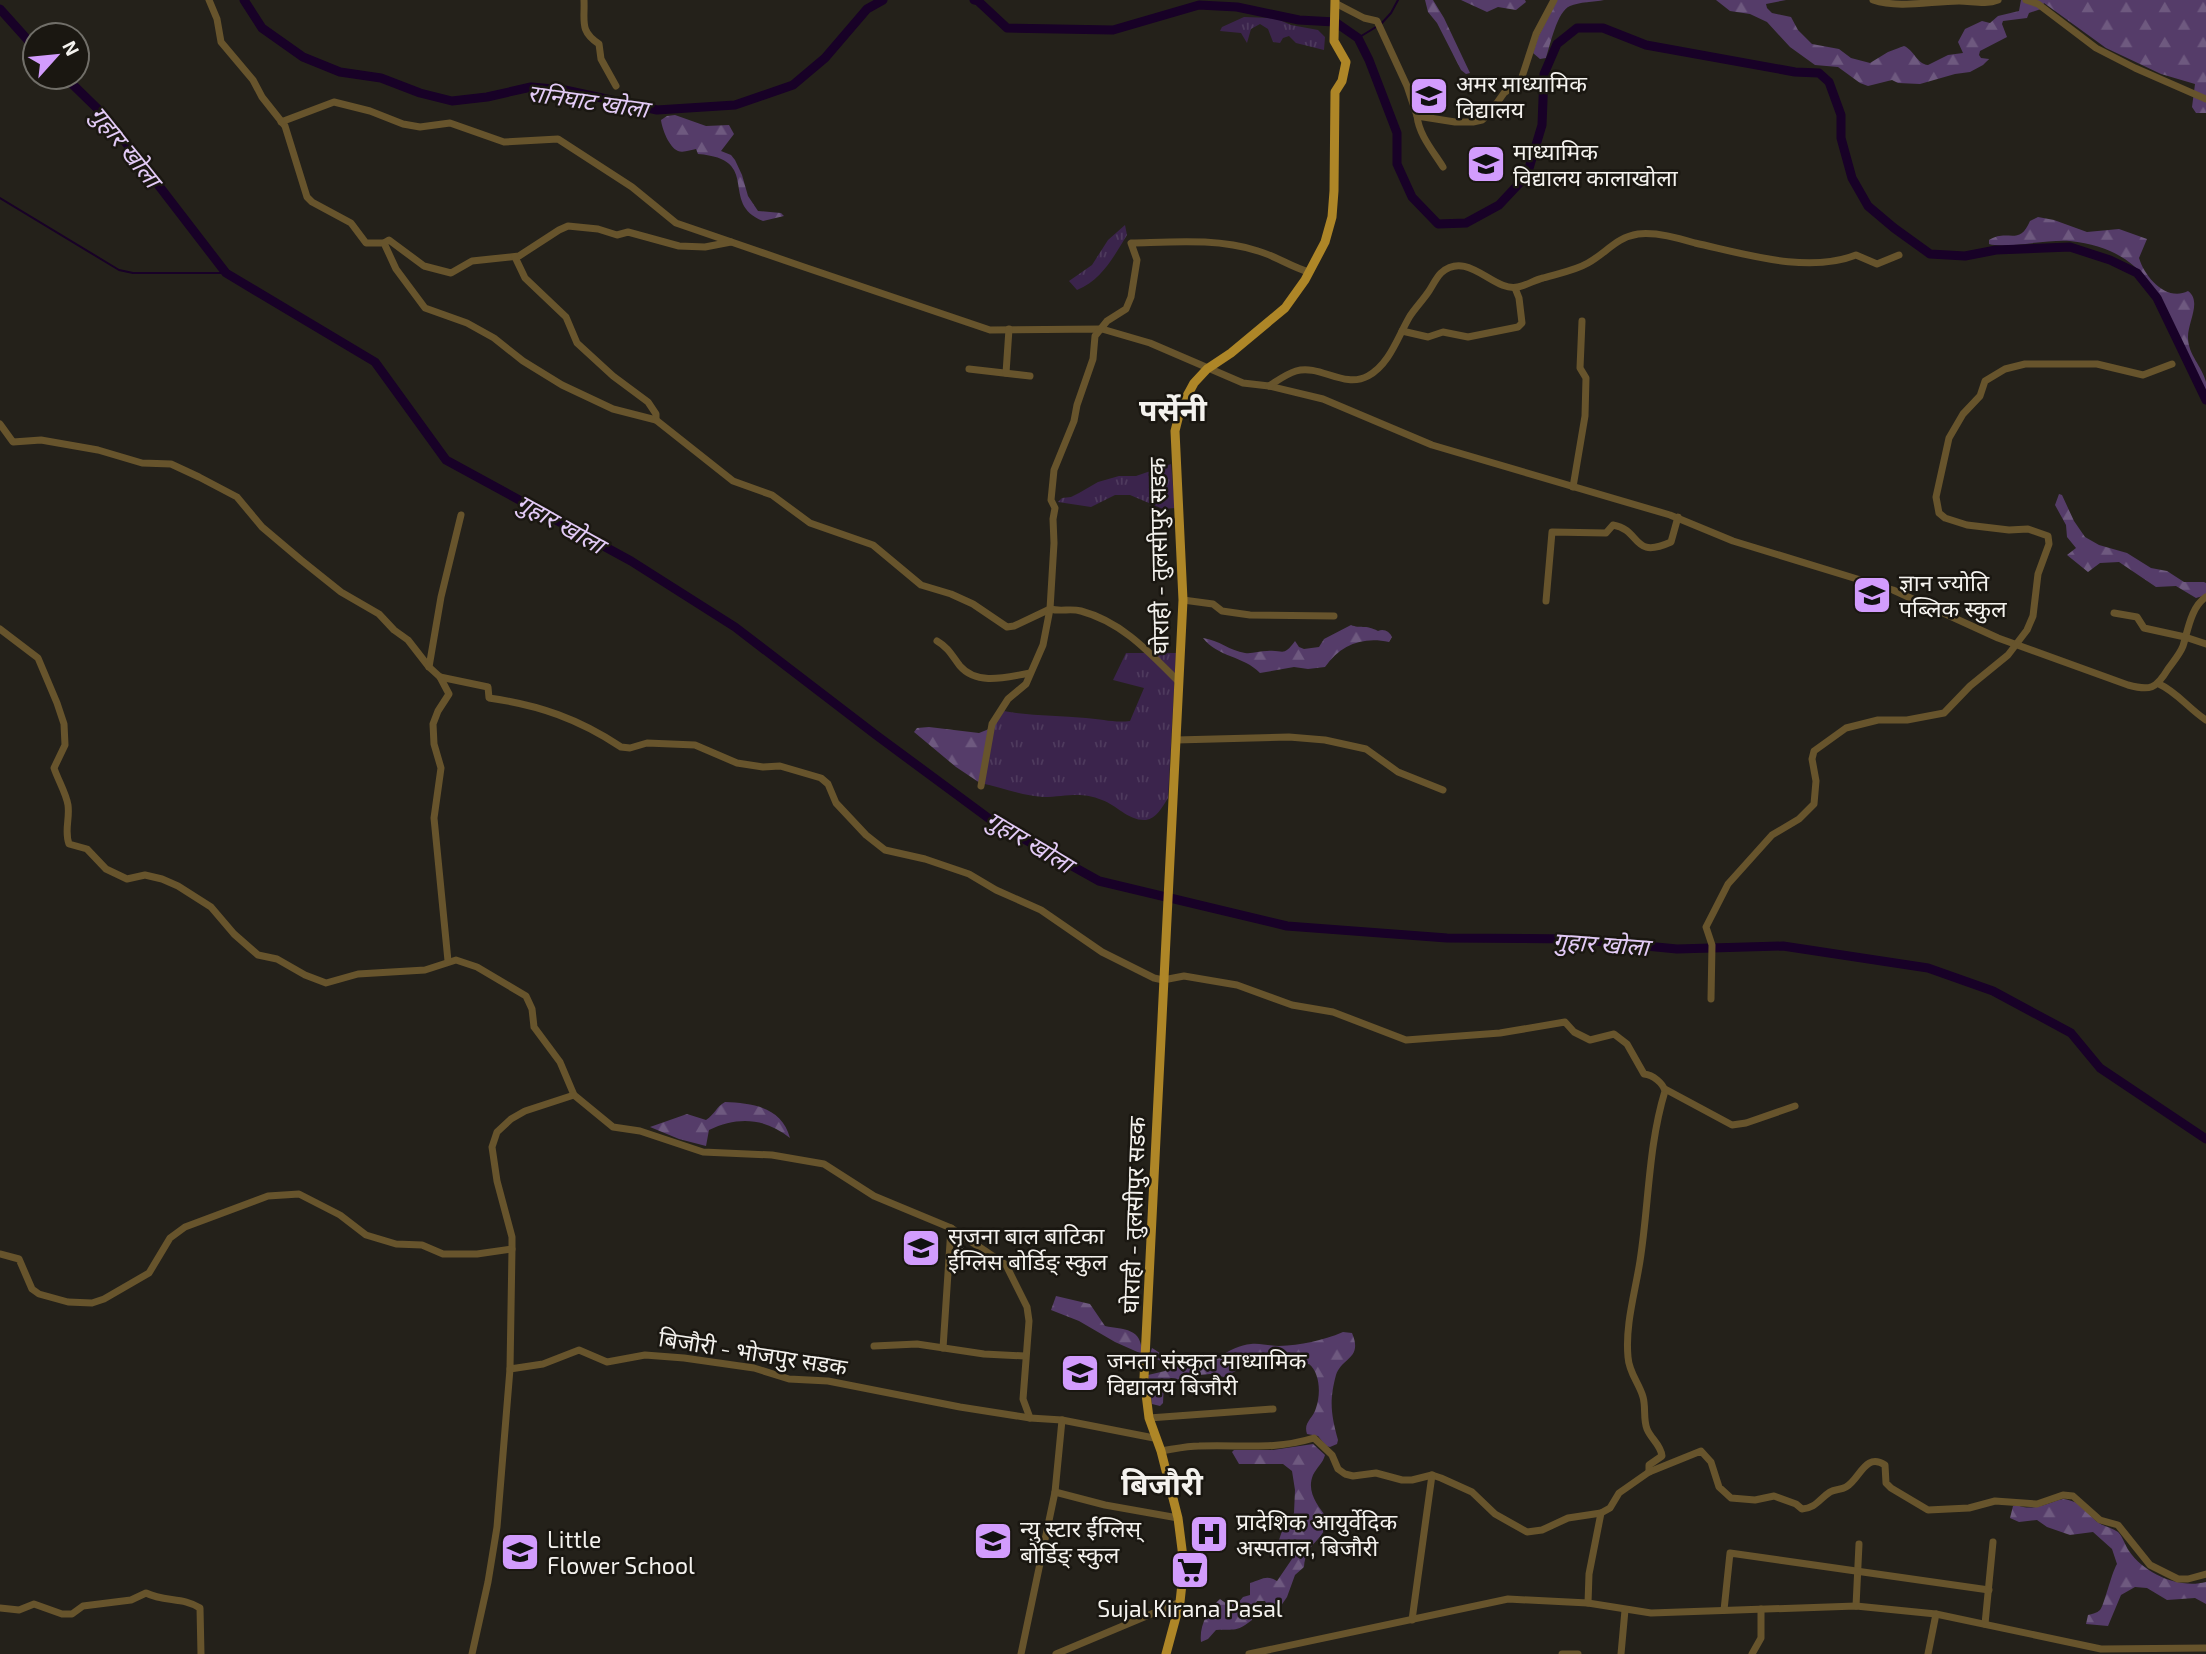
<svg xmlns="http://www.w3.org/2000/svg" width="2206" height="1654" viewBox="0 0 2206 1654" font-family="'Exo 2','Noto Sans Devanagari',sans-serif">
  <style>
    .grass { fill: url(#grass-tufts) }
    .forest { fill: url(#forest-firs) }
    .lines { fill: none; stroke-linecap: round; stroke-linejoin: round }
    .stream { stroke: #180127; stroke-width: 2 }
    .river { stroke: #180127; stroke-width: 9 }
    .minor { stroke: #67542c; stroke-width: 7 }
    .major { stroke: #ae8627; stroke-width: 9 }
    .labels { text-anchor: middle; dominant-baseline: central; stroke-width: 5; stroke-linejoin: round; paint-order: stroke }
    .poi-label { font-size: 23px; fill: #f4f2ee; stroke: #1a1711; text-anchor: start }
    .street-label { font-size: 23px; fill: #f4f2ee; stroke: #1a1711 }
    .water-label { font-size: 24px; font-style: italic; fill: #e3cbf7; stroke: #1a1711 }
    .district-label { font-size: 30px; font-weight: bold; fill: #f4f2ee; stroke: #1a1711 }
  </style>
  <defs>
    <pattern id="grass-tufts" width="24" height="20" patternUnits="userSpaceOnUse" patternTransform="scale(1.75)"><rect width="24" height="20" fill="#3b244c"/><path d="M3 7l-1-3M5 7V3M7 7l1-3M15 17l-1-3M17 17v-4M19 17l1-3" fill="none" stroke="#4e3a5d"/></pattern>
    <pattern id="forest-firs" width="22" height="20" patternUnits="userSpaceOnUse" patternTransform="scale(1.75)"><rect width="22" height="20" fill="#553c69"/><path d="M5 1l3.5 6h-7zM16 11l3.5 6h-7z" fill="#6e597f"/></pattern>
  </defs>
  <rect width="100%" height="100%" fill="#24211a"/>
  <g class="grass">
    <polygon points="1244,17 1275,18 1291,25 1318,30 1325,37 1324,50 1296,43 1289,36 1283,38 1280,43 1273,42 1268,29 1260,24 1251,29 1247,43 1241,33 1220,31 1222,27"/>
    <path d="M1125,225L1127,235C1114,256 1102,280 1077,290L1069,281L1092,265L1108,240Z"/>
    <polygon points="1171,464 1175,508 1163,509 1130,495 1115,495 1091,507 1058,502 1062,498 1071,497 1079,493 1098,482 1119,476 1136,476"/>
    <path d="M1126,653H1176L1168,798C1163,806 1156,819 1146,820C1128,821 1117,805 1102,800C1080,791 1066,797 1043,797C1023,796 1000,787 980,783L998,710C1027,716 1057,715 1086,718C1102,719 1114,723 1130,721L1144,688L1113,680Z"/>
  </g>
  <g class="forest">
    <polygon points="1425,0 1433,0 1444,18 1470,73 1466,74 1461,70 1437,23 1428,12"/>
    <polygon points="1461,0 1525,0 1526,2 1516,10 1498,7 1487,12"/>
    <path d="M1557,0H1604C1594,2 1579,2 1570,6C1557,11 1550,46 1546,58L1540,59L1533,53L1538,37Z"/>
    <path d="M1716,0H1786L1766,4L1767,8L1772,13L1791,17L1798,30L1812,44L1839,49L1851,58L1870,63L1888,52L1904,46C1914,50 1917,64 1928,65L1948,55L1963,53L1958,42L1965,29L1982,21L1990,23L1998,16L2019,11L2021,0H2206V113H2196L2192,107L2195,84L2161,74L2106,48L2044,3L2041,9L2029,13L2027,18L2003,21L2002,24L2007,37L1980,51L1979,55L1981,58L1989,59L1983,65L1970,72L1955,74L1920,84L1898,83L1892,80L1868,86L1860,83L1838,67L1815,65L1790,47L1767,22L1750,14L1730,11Z"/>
    <path d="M675,115L706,126L729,125L734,134L721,151L731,155L735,160L742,175L748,196L758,211L781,213L784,216L763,221C718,203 763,159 698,154L696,149C691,150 683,153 678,151C669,147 662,129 661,120L667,116Z"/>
    <path d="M2038,217L2054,220L2087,232L2119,229L2147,239L2139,258C2145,278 2167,302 2188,291C2202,301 2188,322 2188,337C2188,355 2202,366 2206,382C2206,387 2206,394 2206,399C2164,332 2170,252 2070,241C2047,239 2006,249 1989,244V240C2008,228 2019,247 2030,221Z"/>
    <polygon points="2059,494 2062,495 2074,521 2085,537 2099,545 2127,553 2151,568 2167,571 2184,582 2204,582 2206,583 2206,595 2196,598 2176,586 2156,587 2119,562 2100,563 2088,572 2067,555 2076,548 2067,537 2066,525 2055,505"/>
    <path d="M1351,625C1360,629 1365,624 1378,631C1384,628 1390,632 1392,637L1389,642C1363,636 1340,645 1325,667L1308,669L1294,667L1260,673C1244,656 1217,657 1203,638C1219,640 1230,651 1245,653C1252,654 1260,651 1267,651C1283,649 1283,658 1295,641L1299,647L1304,649L1319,647L1324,639Z"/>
    <polygon points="929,727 979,733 989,729 980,783 956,767 914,732 917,728"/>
    <path d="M725,1102C752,1103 782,1107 790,1138C765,1118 738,1116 709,1130L706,1146L679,1139L650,1127L687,1114L706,1120C715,1114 716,1107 725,1102Z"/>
    <path d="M1056,1296L1090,1304L1105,1326C1124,1330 1142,1327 1142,1354L1115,1342L1079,1321L1051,1310Z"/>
    <path d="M1343,1332L1352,1333C1363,1359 1342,1357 1336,1375C1329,1401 1331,1414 1338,1440L1337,1444L1330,1447L1326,1446L1318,1436L1307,1434C1303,1422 1313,1419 1316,1408C1321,1394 1320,1373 1309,1364L1296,1366L1284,1361L1249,1364L1224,1377L1210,1374L1199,1375L1194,1385C1185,1384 1180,1379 1171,1378L1164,1382L1163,1403L1160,1406L1152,1404L1148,1375L1165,1371L1167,1366L1150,1354L1152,1348C1163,1354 1176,1369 1190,1368C1210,1366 1229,1346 1251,1344C1260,1343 1270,1346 1279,1346C1301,1345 1322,1341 1343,1332Z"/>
    <path d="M1313,1444L1325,1455C1323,1463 1317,1467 1313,1475C1306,1492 1318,1506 1327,1518C1326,1542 1306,1540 1304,1567L1295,1575L1287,1597L1276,1613L1272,1614L1265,1601H1257L1253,1608L1252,1620C1237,1632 1235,1629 1216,1630L1208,1639L1201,1642C1199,1626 1208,1609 1220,1599L1227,1604L1238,1603L1243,1597L1250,1595V1583C1261,1580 1266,1574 1277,1581L1292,1559L1291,1551L1278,1543L1283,1528L1294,1513L1295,1490L1292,1471L1283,1464H1239L1232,1452L1234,1450H1273Z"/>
    <path d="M2063,1499C2079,1501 2083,1508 2094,1519C2100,1526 2111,1527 2118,1532C2123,1537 2125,1545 2129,1551C2145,1574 2179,1589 2206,1582V1604L2195,1598L2167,1600L2147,1588L2135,1587L2121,1595L2108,1626L2086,1624L2088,1615C2092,1614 2097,1613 2100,1610C2104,1606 2111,1574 2117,1564L2112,1549L2093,1532L2070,1535L2047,1527L2037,1520L2019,1522L2010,1518L2013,1506L2017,1505C2033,1512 2047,1503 2063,1499Z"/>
  </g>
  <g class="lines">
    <g class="stream">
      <polyline points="1381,24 1391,13 1398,0"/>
      <polyline points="1358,38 1376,27"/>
      <polyline points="0,198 119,270 133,273 226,273"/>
    </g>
    <g class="river">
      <polyline points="244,0 262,28 303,57 340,72 381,78 420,93 452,101 487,97 531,87 565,90 657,110 735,105 793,85 825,58 867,9 883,0"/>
      <polyline points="974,0 978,1 1007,28 1113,30 1199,5 1237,7 1299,20 1335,22 1358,38 1369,60 1397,133 1397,164 1412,197 1438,224 1466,223 1499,205 1527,175 1542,125 1544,74 1557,44 1577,28 1603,28 1646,45 1795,72 1819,73 1829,82 1841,115 1841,138 1852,178 1868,206 1894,228 1930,254 1965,256 1996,250 2070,247 2110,260 2137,273 2157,298 2206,400"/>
      <polyline points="0,9 35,48"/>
      <polyline points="65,77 106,117 226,273 375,362 446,460 631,561 735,627 876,735 995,823 1099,881 1287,926 1447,938 1574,939 1677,949 1783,946 1928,968 1993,991 2071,1033 2100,1068 2206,1139"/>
    </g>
    <g class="minor">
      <path d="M209,0L217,19L221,42L253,80L262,97L285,126L307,197L312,202L351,223L366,243H384L396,269L425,308L467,323L494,338L523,361L562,385L613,409L656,420L733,481L772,495L810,523L873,545L921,585L951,594L973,604L1007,627L1014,626L1050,609C1062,612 1070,608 1081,611C1122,622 1149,652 1178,681"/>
      <path d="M584,0C585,21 579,31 599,44L601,59L616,86"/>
      <path d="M1873,0C1900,9 1931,1 1959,1C1972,1 1986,5 1998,0"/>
      <polyline points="2026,0 2038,4 2096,48 2135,68 2206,99"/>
      <polyline points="1335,3 1364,18 1377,21 1407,86 1417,116 1455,122 1473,122 1482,120 1489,114 1504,93 1521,80 1536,34 1554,0"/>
      <path d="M1417,116C1419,135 1433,151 1443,167"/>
      <path d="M281,122L334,102L370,111L403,124L420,127L450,123L504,142L558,139L632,187L676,223L804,267L990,330L1102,329L1150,343L1243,383L1269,386L1323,399L1432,445L1670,515L1733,541L1893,590L1998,638L2128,685C2150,691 2156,689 2168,669C2173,662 2180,654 2183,646C2188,630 2191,607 2206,597"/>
      <polyline points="384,243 389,240 424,266 451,273 472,261 519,256 559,230 568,226 598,229 617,235 628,232 679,246 705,247 731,242"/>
      <polyline points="515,257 525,278 566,317 577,343 613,376 648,402 656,414 656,420"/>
      <polyline points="1402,331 1428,337 1443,332 1468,337 1518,327 1522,323 1519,298 1515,288"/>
      <polyline points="969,369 1030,376"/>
      <polyline points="1006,373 1009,329"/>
      <path d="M1269,386C1277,381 1286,374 1296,371C1320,364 1344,389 1368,376C1390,364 1398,336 1410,316C1416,307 1423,300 1429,291C1433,285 1436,278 1441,273C1468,249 1494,293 1518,287C1527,285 1535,280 1543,278C1559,273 1574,271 1588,263C1606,253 1617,237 1638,234C1657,232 1678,238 1695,243C1745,254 1808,274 1856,255L1877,264L1899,255"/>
      <path d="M0,424L13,442L41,440L98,450L142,463L171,464L199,477L237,497L262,527L301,560L341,592L379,614L394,630L408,640L429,667L440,677L488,687L489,698C539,705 579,719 621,747L630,748L647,743L695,745L737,763L763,767L780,766L821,778L828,784L836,803L866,835L885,850L925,859L969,874L996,890L1041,910L1102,952L1154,978L1163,980L1184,976L1237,985L1292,1005L1333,1012L1406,1040L1500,1033L1565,1022L1574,1032L1590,1040L1614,1034L1627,1044L1644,1074C1653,1075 1663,1083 1665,1091C1648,1147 1649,1204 1640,1261C1635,1293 1625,1325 1628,1357C1629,1373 1639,1383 1643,1397C1646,1407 1643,1419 1647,1429C1651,1439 1661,1445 1662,1456L1649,1465V1472"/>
      <polyline points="1573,487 1585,416 1586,378 1580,368 1582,321"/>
      <polyline points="1183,600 1213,604 1222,611 1250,615 1334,616"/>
      <path d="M1546,601L1552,532L1606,533L1613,525C1642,530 1631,560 1671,542L1678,517"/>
      <polyline points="2114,613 2137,617 2144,628 2185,637 2206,644"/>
      <path d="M0,629L38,658L57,703L64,724L65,745L54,768C58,780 66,793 68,805C70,819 64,831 69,844L87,849L106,869L127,879L145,875L162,879L178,886L211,907L234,934L258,955L277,959L305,975L326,983L358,974L425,970L456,960L477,967L526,996L532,1009L534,1027L560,1062L574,1095L613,1127L640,1131L703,1152L772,1155L824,1164L874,1196L951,1228L1006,1265L1027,1307L1029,1321L1023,1399L1030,1418"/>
      <path d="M937,641C949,648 952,656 960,666C977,686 1007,677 1030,673"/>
      <polyline points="429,667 441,597 461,515"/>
      <polyline points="440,677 449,694 438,711 433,724 434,744 441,768 434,818 448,961"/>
      <path d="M2159,684C2177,692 2189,709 2206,720"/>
      <polyline points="1176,740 1289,737 1325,740 1366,749 1398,772 1443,790"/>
      <path d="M981,786L992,724L1008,699L1026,684L1043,645L1050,609L1054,543L1053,519L1055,508L1051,500L1054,470L1074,421L1077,405L1093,359L1095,336L1107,321L1126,309L1131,297L1137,260L1131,243C1174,242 1217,238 1258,251C1276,256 1291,267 1309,272"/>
      <polyline points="1711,999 1712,945 1706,927 1728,884 1772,835 1799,819 1814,804 1816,781 1812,759 1814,751 1846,728 1878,720 1907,720 1944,713 1970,686 2008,655 2027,630 2033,616 2038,574 2049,544 2048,536 2028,529 2009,530 1967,525 1945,518 1939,513 1936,497 1949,438 1963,414 1980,396 1985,381 2005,369 2025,364 2097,364 2143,375 2172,364"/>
      <polyline points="1665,1089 1732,1125 1746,1123 1795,1106"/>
      <polyline points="512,1249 512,1237 497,1181 492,1147 497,1132 511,1119 525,1111 574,1095"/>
      <polyline points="0,1254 19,1259 32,1289 39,1294 68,1302 92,1303 104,1299 149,1273 170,1238 185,1227 268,1196 299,1194 340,1215 366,1235 396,1244 422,1245 443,1254 477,1254 512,1249 510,1369 543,1364 579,1350 607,1362 645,1355 684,1358 754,1368 789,1379 828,1381 960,1407 1030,1418 1062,1420 1154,1438"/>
      <polyline points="874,1346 917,1344 984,1354 1025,1356"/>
      <polyline points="943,1348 951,1228"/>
      <polyline points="1149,1418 1273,1409"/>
      <path d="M1161,1451C1174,1449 1187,1446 1199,1446C1242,1444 1271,1451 1314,1438L1332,1455L1338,1469L1345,1474L1353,1476L1376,1473L1402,1480H1412L1432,1475L1441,1478L1472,1492L1495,1514L1527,1532L1542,1530L1568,1518L1601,1513L1610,1508L1619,1493L1649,1472L1701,1451L1711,1462L1719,1487L1731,1498L1755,1500L1774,1496L1796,1504L1802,1509C1816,1508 1819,1499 1830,1492C1835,1489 1841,1490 1846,1487C1860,1479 1865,1452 1885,1465L1886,1483L1891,1488L1928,1510L1969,1508L1995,1501L2037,1504L2063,1495L2073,1496L2100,1520L2118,1525L2150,1565L2178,1579H2188L2206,1574"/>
      <polyline points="1055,1492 1105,1505 1178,1518"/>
      <polyline points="1588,1603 1589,1574 1601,1513"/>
      <polyline points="1856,1606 1859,1544"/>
      <path d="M0,1608L19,1610L34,1604L62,1614H72L83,1606L131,1600L146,1593C164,1602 184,1597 200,1608L201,1654"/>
      <polyline points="1724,1610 1730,1553 1989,1590"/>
      <polyline points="1412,1620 1432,1475"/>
      <polyline points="1985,1624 1993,1542"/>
      <polyline points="472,1654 488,1582 497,1527 510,1369"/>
      <polyline points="1021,1654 1055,1492 1062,1420"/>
      <polyline points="1056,1654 1180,1602"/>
      <polyline points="1249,1654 1508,1599 1588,1603 1651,1613 1856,1606 1936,1614 2101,1649 2206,1648"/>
      <polyline points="1562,1654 1578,1654"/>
      <polyline points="1621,1654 1625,1610"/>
      <polyline points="1752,1654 1761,1638 1761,1609"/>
      <polyline points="1928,1654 1936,1614"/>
    </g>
    <polyline class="major" points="1166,1654 1180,1602 1184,1565 1178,1518 1161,1451 1149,1418 1144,1378 1183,600 1175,431 1181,407 1194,383 1207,369 1231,353 1285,308 1305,280 1325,242 1332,217 1334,191 1335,92 1342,81 1346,62 1334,41 1335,0"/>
  </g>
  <defs>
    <g id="school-square" transform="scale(2.0125)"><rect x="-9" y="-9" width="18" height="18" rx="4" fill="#d29cfd" stroke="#1a1711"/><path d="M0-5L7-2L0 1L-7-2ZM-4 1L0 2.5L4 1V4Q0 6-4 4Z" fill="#111"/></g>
    <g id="hospital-square" transform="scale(2.0125)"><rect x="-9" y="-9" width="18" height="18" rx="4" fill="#d29cfd" stroke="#1a1711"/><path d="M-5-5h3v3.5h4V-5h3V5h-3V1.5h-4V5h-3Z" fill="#111"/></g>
    <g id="supermarket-square" transform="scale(2.0125)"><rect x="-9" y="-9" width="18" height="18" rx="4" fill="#d29cfd" stroke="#1a1711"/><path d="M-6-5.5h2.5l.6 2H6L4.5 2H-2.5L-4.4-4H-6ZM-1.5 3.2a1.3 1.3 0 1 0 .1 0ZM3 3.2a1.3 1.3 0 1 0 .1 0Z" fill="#111"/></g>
  </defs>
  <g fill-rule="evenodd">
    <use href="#school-square" x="1429" y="96"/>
    <use href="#school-square" x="1486" y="164"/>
    <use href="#school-square" x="1872" y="595"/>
    <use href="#school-square" x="921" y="1248"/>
    <use href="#school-square" x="1080" y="1373"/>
    <use href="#hospital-square" x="1209" y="1534"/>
    <use href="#school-square" x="993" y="1541"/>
    <use href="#school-square" x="520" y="1552"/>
    <use href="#supermarket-square" x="1190" y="1570"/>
  </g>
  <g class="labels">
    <g class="poi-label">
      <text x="1456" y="83">अमर माध्यामिक<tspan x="1456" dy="26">विद्यालय</tspan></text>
      <text x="1513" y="151">माध्यामिक<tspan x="1513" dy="26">विद्यालय कालाखोला</tspan></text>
      <text x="1899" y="582">ज्ञान ज्योति<tspan x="1899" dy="26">पब्लिक स्कुल</tspan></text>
      <text x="948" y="1235">सृजना बाल बाटिका<tspan x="948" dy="26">ईंग्लिस बोर्डिङ् स्कुल</tspan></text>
      <text x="1107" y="1360">जनता संस्कृत माध्यामिक<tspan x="1107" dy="26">विद्यालय बिजौरी</tspan></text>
      <text x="1236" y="1521">प्रादेशिक आयुर्वेदिक<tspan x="1236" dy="26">अस्पताल, बिजौरी</tspan></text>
      <text x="1020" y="1528">न्यु स्टार ईंग्लिस्<tspan x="1020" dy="26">बोर्डिङ् स्कुल</tspan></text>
      <text x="547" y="1539">Little<tspan x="547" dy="26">Flower School</tspan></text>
      <text x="1190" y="1608" text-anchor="middle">Sujal Kirana Pasal</text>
    </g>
    <g class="street-label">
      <text transform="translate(1158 556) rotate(-91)">घोराही - तुलसीपुर सडक</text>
      <text transform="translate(1133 1215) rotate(-88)">घोराही - तुलसीपुर सडक</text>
      <text transform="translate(753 1352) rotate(9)">बिजौरी - भोजपुर सडक</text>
    </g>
    <g class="water-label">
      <text transform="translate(588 100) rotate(8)">रानिघाट खोला</text>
      <text transform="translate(126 146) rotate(51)">गुहार खोला</text>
      <text transform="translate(561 523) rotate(29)">गुहार खोला</text>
      <text transform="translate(1030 841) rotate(31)">गुहार खोला</text>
      <text transform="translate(1601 943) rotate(4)">गुहार खोला</text>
    </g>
    <g class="district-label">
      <text x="1173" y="409">पर्सेनी</text>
      <text x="1162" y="1483">बिजौरी</text>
    </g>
  </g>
  <g transform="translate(56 56) rotate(63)"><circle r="33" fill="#1a1711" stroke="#716f69" stroke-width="2"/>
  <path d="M0-5L12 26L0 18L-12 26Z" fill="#d29cfd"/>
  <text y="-10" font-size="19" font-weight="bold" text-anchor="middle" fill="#f4f2ee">N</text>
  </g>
</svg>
